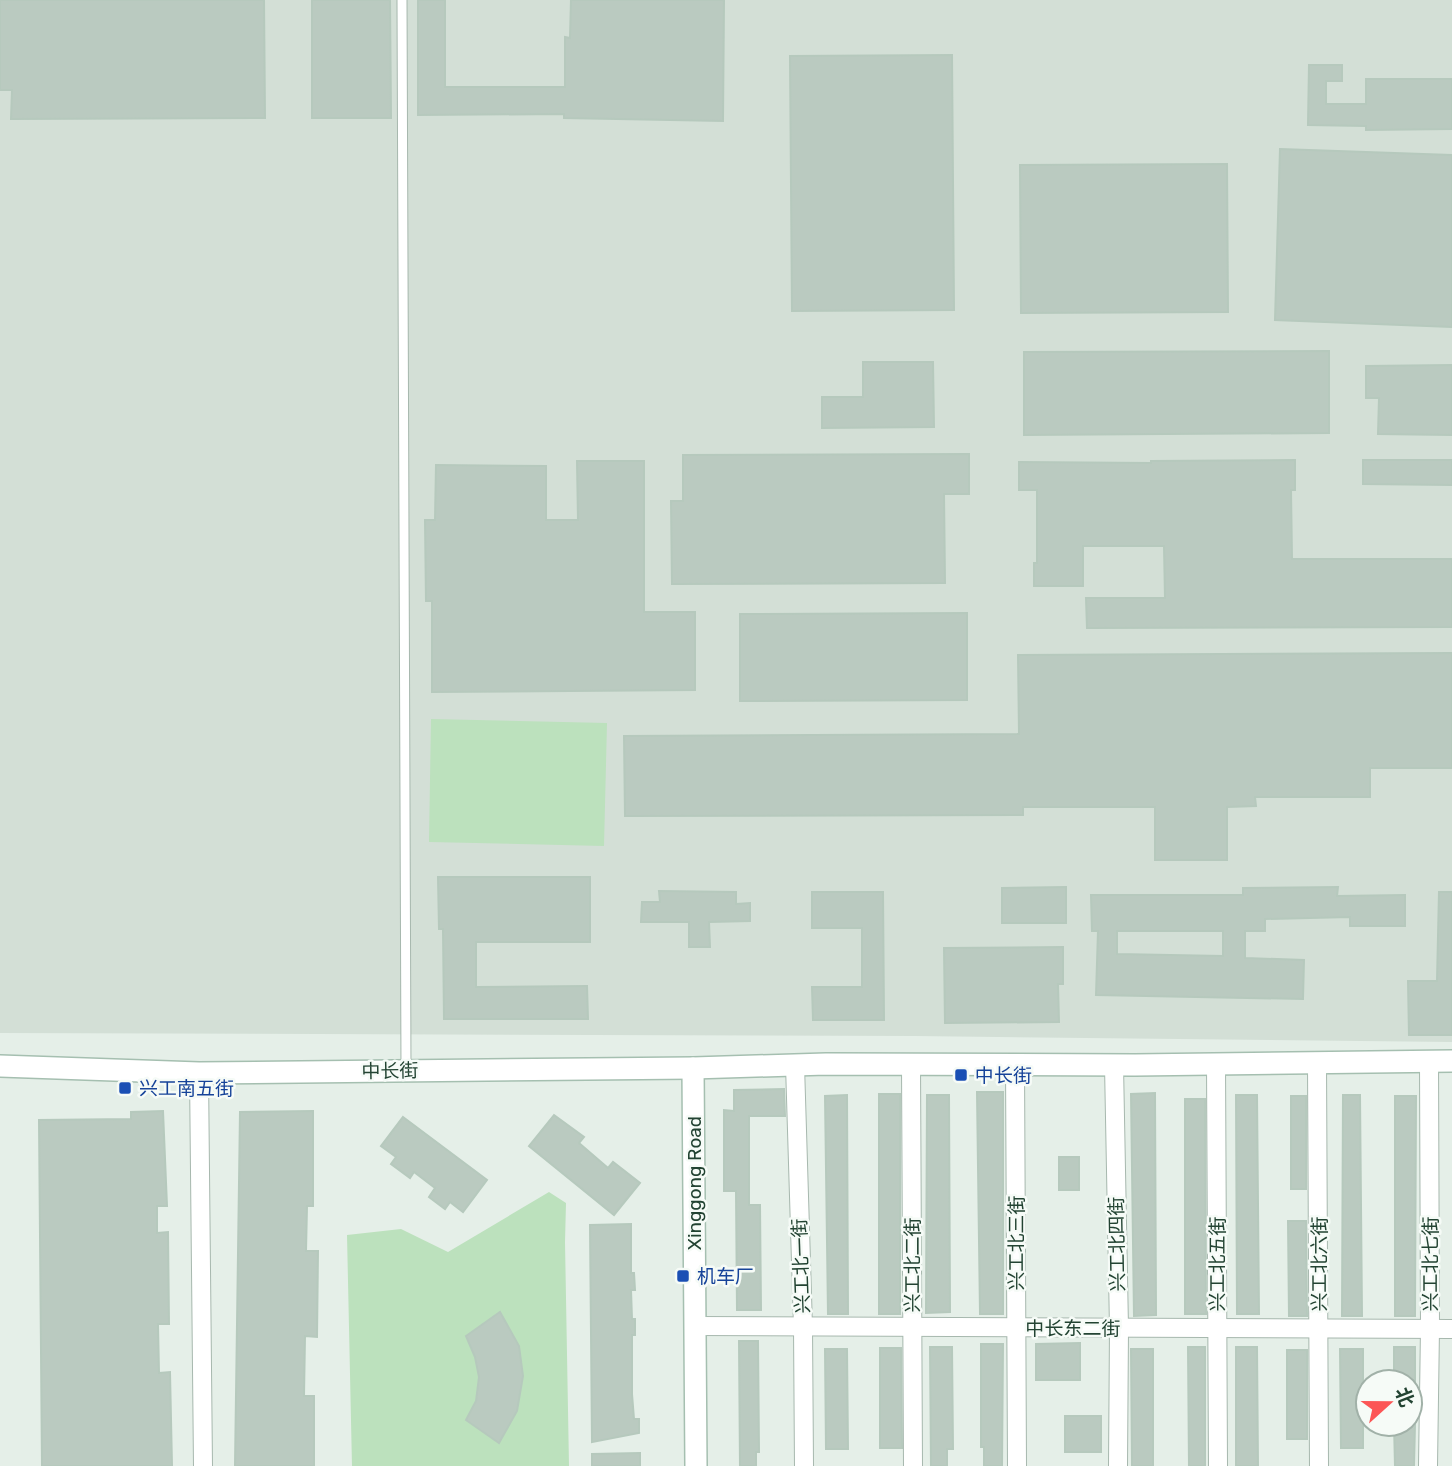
<svg xmlns="http://www.w3.org/2000/svg" width="1452" height="1466" viewBox="0 0 1452 1466" font-family="Rubik,'Noto Sans SC',sans-serif">
  <style>
    .built { fill: #d3dfd6 }
    .green { fill: #bce1bd }
    .building { fill: #bacac0; stroke: #b6c9bd; stroke-width: 2; fill-rule: evenodd }
    .lines { fill: none; stroke-linecap: round; stroke-linejoin: round }
    .lane-casing { stroke: #a7b8ae; stroke-width: 11 }
    .street-casing { stroke: #a7b8ae; stroke-width: 20 }
    .secondary-casing { stroke: #a5bfb0; stroke-width: 24 }
    .lane { stroke: #fff; stroke-width: 9 }
    .street { stroke: #fff; stroke-width: 18 }
    .secondary { stroke: #fff; stroke-width: 21 }
    .transit-dot { fill: #1a4fb4; stroke: #f6fbf7; stroke-width: 2.5 }
    .labels { text-anchor: middle; dominant-baseline: central; stroke-width: 5; stroke-linejoin: round; paint-order: stroke }
    .street-label { font-size: 19px; fill: #224332; stroke: #f6fbf7 }
    .transit-label { font-size: 19px; fill: #164399; stroke: #f6fbf7; text-anchor: start }
  </style>
  <rect width="100%" height="100%" fill="#e5efe8"/>
  <polygon class="built" points="0,0 1452,0 1452,1042 915,1036 0,1033"/>
  <g class="green">
    <polygon points="431,719 607,723 604,846 429,842"/>
    <polygon points="549,1192 566,1203 565,1242 569,1466 352,1466 347,1235 401,1229 448,1252"/>
  </g>
  <g class="building">
    <polygon points="0,0 264,0 265,118 11,119 12,90 0,90"/>
    <polygon points="312,0 390,0 391,118 312,118"/>
    <polygon points="418,0 445,0 445,87 565,87 565,37 570,38 571,0 724,0 723,121 564,118 564,114 418,115"/>
    <polygon points="952,55 954,310 792,311 790,56"/>
    <polygon points="1309,65 1342,65 1342,81 1326,81 1326,104 1366,104 1366,79 1452,79 1452,129 1366,130 1366,126 1308,125"/>
    <polygon points="1280,149 1452,155 1452,327 1275,320"/>
    <polygon points="1227,164 1228,312 1021,313 1020,165"/>
    <polygon points="1329,351 1329,433 1024,435 1024,352"/>
    <polygon points="863,362 933,362 934,427 822,428 822,397 863,397"/>
    <polygon points="1452,365 1452,435 1378,434 1379,398 1366,398 1366,366"/>
    <polygon points="969,454 969,494 944,494 945,583 672,584 671,501 683,501 683,455"/>
    <polygon points="1295,460 1295,490 1291,490 1292,559 1452,559 1452,627 1087,628 1086,598 1165,598 1164,546 1083,546 1083,586 1034,586 1034,563 1037,563 1037,490 1019,490 1019,462 1151,463 1151,461"/>
    <polygon points="1363,460 1452,460 1452,485 1363,484"/>
    <polygon points="577,461 644,461 644,612 695,612 695,690 432,692 432,601 426,601 425,520 435,520 436,465 546,466 546,520 578,520"/>
    <polygon points="967,613 967,700 740,701 740,614"/>
    <polygon points="1452,653 1452,768 1370,768 1370,797 1255,797 1256,806 1227,807 1227,860 1155,860 1155,807 1023,807 1023,815 625,816 624,736 1019,734 1018,655"/>
    <polygon points="438,877 590,877 590,942 476,942 476,987 587,986 588,1019 444,1019 443,929 439,929"/>
    <polygon points="1066,887 1066,923 1002,923 1002,888"/>
    <path d="M1338,887L1337,896L1405,895V926H1350V917L1265,919V931H1245V958L1304,960L1303,999L1096,995L1098,931H1092L1091,895H1243V888ZM1117,931H1223V956L1117,954Z"/>
    <polygon points="659,891 736,892 736,904 750,903 750,921 709,922 710,947 689,947 689,922 641,922 642,902 660,902"/>
    <polygon points="812,892 883,892 884,1020 813,1020 812,987 862,987 862,928 812,928"/>
    <polygon points="1439,892 1452,892 1452,1035 1409,1035 1408,981 1437,981"/>
    <polygon points="1063,947 1063,984 1058,984 1059,1022 945,1023 944,948"/>
    <polygon points="784,1089 785,1116 749,1116 749,1205 760,1205 761,1310 737,1310 736,1191 724,1191 724,1110 734,1111 734,1090"/>
    <polygon points="977,1092 1003,1092 1003,1314 980,1314"/>
    <polygon points="1155,1093 1156,1315 1134,1316 1131,1094"/>
    <rect x="879" y="1094" width="21" height="220"/>
    <polygon points="847,1095 848,1314 828,1314 825,1096"/>
    <polygon points="927,1095 949,1095 950,1312 926,1313"/>
    <polygon points="1236,1095 1257,1095 1259,1314 1237,1314"/>
    <polygon points="1343,1095 1360,1095 1362,1316 1342,1316"/>
    <rect x="1291" y="1096" width="15" height="93"/>
    <polygon points="1395,1096 1416,1096 1415,1316 1395,1316"/>
    <polygon points="1185,1099 1205,1099 1206,1314 1185,1314"/>
    <polygon points="163,1111 167,1206 157,1206 157,1233 168,1232 169,1324 158,1324 159,1373 170,1372 172,1466 42,1466 39,1120 131,1119 131,1112"/>
    <polygon points="313,1111 313,1206 307,1206 306,1251 318,1251 317,1337 305,1336 304,1396 314,1396 314,1466 235,1466 240,1112"/>
    <polygon points="554,1115 584,1137 579,1143 608,1168 613,1162 640,1183 614,1215 529,1146"/>
    <polygon points="403,1117 487,1180 463,1212 450,1202 445,1209 429,1197 435,1188 414,1172 410,1178 391,1164 396,1157 381,1146"/>
    <rect x="1059" y="1157" width="20" height="33"/>
    <polygon points="1288,1221 1306,1221 1307,1316 1289,1316"/>
    <polygon points="631,1224 631,1273 634,1273 635,1290 631,1290 632,1319 635,1319 635,1335 632,1335 632,1394 634,1419 639,1419 639,1433 592,1442 590,1225"/>
    <polygon points="500,1312 519,1346 523,1376 517,1411 499,1443 466,1420 476,1401 479,1377 475,1357 466,1336"/>
    <polygon points="739,1341 758,1341 759,1452 756,1452 756,1466 740,1466"/>
    <polygon points="1080,1343 1080,1380 1036,1380 1036,1344"/>
    <polygon points="981,1344 1003,1344 1002,1466 984,1466 984,1447 981,1447"/>
    <polygon points="930,1347 952,1347 953,1449 947,1449 947,1466 931,1466"/>
    <polygon points="1188,1347 1205,1347 1205,1466 1189,1466"/>
    <polygon points="1236,1347 1257,1347 1258,1466 1236,1466"/>
    <rect x="1394" y="1347" width="21" height="35"/>
    <polygon points="880,1348 901,1348 902,1448 880,1448"/>
    <polygon points="825,1349 847,1349 848,1449 826,1449"/>
    <polygon points="1131,1349 1153,1349 1153,1466 1132,1466"/>
    <polygon points="1340,1349 1363,1349 1363,1448 1341,1448"/>
    <rect x="1287" y="1350" width="20" height="89"/>
    <rect x="1065" y="1416" width="36" height="36"/>
    <polygon points="1394,1424 1415,1424 1414,1466 1395,1466"/>
    <polygon points="640,1453 640,1466 592,1466 592,1454"/>
  </g>
  <g class="lines">
    <g class="lane-casing">
      <polyline id="lane" points="402,0 406,1069"/>
    </g>
    <g class="street-casing">
      <g id="street">
        <polyline points="1015,1063 1017,1466"/>
        <polyline points="1216,1063 1218,1466"/>
        <polyline points="1317,1063 1319,1466"/>
        <polyline points="911,1064 913,1466"/>
        <polyline points="795,1065 803,1327 804,1466"/>
        <polyline points="1114,1065 1119,1328 1118,1466"/>
        <polyline points="199,1073 203,1466"/>
        <polyline points="695,1326 1452,1329"/>
        <polyline points="1428,1466 1430,1328 1429,1061"/>
      </g>
    </g>
    <g class="secondary-casing">
      <g id="secondary">
        <polyline points="0,1066 199,1073 693,1068 826,1064 1135,1065 1452,1061"/>
        <polyline points="693,1068 696,1466"/>
      </g>
    </g>
    <use href="#lane" class="lane"/>
    <use href="#street" class="street"/>
    <use href="#secondary" class="secondary"/>
  </g>
  <g class="transit-dot">
    <rect x="954" y="1068" width="14" height="14" rx="3.5"/>
    <rect x="118" y="1081" width="14" height="14" rx="3.5"/>
    <rect x="676" y="1269" width="14" height="14" rx="3.5"/>
  </g>
  <g class="labels">
    <g class="street-label">
      <text transform="translate(390 1071) rotate(-1)">中长街</text>
      <text transform="translate(694 1183) rotate(-90)">Xinggong Road</text>
      <text transform="translate(1016 1243) rotate(-90)">兴工北三街</text>
      <text transform="translate(1117 1244) rotate(-91)">兴工北四街</text>
      <text transform="translate(1217 1264) rotate(-90)">兴工北五街</text>
      <text transform="translate(1319 1264) rotate(-90)">兴工北六街</text>
      <text transform="translate(1430 1264) rotate(-90)">兴工北七街</text>
      <text transform="translate(912 1265) rotate(-90)">兴工北二街</text>
      <text transform="translate(801 1266) rotate(-92)">兴工北一街</text>
      <text x="1073" y="1328">中长东二街</text>
    </g>
    <g class="transit-label">
      <text x="975" y="1075">中长街</text>
      <text x="139" y="1088">兴工南五街</text>
      <text x="697" y="1276">机车厂</text>
    </g>
  </g>
  <g transform="translate(1389 1403) rotate(69)"><circle r="33" fill="#f6fbf7" stroke="#a1b1a8" stroke-width="2"/>
  <path d="M0-5L12 26L0 18L-12 26Z" fill="#fc5656"/>
  <text y="-10" font-size="19" font-weight="bold" text-anchor="middle" fill="#224332">北</text>
  </g>
</svg>
